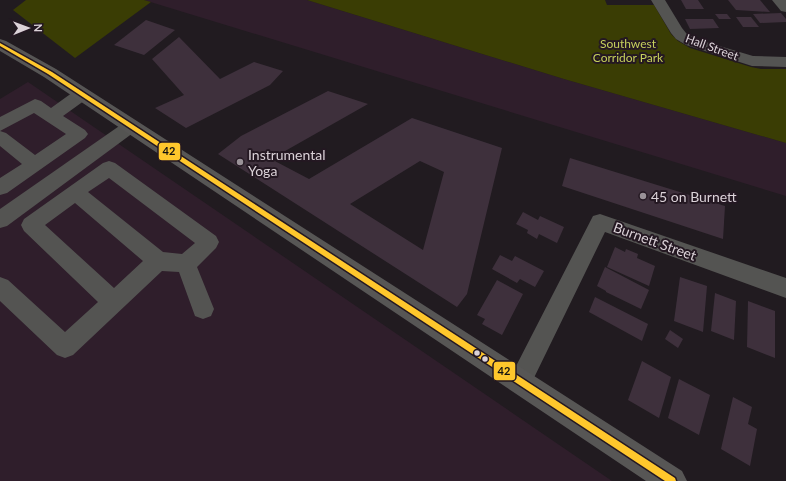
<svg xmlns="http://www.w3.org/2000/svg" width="786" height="481" viewBox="0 0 786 481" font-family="Lato,sans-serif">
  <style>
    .built { fill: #2f1e2b }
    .green { fill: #3a3d04 }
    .building { fill: #3e303c; fill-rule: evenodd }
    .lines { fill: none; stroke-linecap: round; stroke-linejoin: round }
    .minor { fill: #545452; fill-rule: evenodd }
    .major { fill: #575655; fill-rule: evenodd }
    .bus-1-casing { stroke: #241822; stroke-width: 3 }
    .bus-1 { fill: #ffc72c; fill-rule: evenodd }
    .poi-dot { fill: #9a9298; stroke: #241822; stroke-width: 1.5 }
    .bus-dot { fill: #dbd2d8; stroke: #241822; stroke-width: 1.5 }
    .labels { text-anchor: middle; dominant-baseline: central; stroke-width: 4; stroke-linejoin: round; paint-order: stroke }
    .far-park-label { font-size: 12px; fill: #c6d05c; stroke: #241822 }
    .far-street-label { font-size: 12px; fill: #dbd2d8; stroke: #241822 }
    .poi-label { font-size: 14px; fill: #dbd2d8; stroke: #241822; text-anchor: start }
    .street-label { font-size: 14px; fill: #dbd2d8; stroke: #241822 }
    .line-badge { stroke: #241822; stroke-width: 1.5 }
    .pale-badge-label { font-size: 11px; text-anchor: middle; font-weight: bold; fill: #111 }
  </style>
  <rect width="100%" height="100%" fill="#211b20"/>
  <g class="built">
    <polygon points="144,0 307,0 564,79 786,143 786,196"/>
    <polygon points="28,82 612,481 0,481 0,99"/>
  </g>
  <g class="green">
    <polygon points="26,0 144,0 151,2 75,58 13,10"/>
    <polygon points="307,0 605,0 607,5 654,5 671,34 678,41 690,48 751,67 761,69 786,69 786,143 564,79"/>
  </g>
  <g class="building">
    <polygon points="681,0 698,0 704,9 686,9"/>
    <polygon points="728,0 760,0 770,12 736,10"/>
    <polygon points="781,13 786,19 786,22 760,23 753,14"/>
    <polygon points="715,14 727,14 731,19 719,19"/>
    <polygon points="736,17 751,17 759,27 743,27"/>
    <polygon points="685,19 713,19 719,28 690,29"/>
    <polygon points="146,20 175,30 144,55 114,45"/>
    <polygon points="179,37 220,79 254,62 283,71 270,85 186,128 155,108 184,95 152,59"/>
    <path d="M328,91L368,104L271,159L309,179L412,118L502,148L467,294L457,307L218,154L241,136ZM420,161L444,172L423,250L350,204Z"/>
    <polygon points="570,158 725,206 723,239 562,186"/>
    <polygon points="523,212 538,220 540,216 564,227 557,243 539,234 537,239 527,233 528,230 516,224"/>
    <polygon points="615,247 625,252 626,249 638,254 637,258 655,266 649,286 607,267"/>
    <polygon points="500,255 512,261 515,256 544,271 535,287 520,279 517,283 492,269"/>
    <polygon points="605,267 649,290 641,309 606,292 606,291 597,286"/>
    <polygon points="680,277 707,286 703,332 674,321"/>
    <polygon points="497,280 523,294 502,335 482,324 485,319 477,315"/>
    <polygon points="715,293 736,301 734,340 711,331"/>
    <polygon points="595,297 648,324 642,341 589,312"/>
    <polygon points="748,301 775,311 775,358 747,347"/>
    <polygon points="670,330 683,339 678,348 665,339"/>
    <polygon points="642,361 671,377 659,418 628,400"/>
    <polygon points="679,379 710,395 699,435 668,418"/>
    <polygon points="733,397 752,407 748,424 757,429 750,466 721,449"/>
  </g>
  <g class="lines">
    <g class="minor">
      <polygon points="651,0 665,0 682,28 686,33 696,39 753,56 786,57 786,67 752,66 686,45 676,39 671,33"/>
      <polygon points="772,0 786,0 786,12 781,11"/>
      <path d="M82,89L88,90L90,94L88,98L63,116L85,130L88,134L85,138L7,193L0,195V178L22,164L0,146V117L35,99L41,101L51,108L76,90ZM34,113L66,134L35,155L6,133L0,131Z"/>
      <polygon points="131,120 137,122 139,126 137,130 7,226 0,228 0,209 125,122"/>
      <path d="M109,161L115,163L216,236L219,242L216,248L197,267L214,309L211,316L203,319L195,316L179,272L162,271L73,355L65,358L57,355L0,301V277L8,280L65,332L98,302L24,231L21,225L24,219L103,163ZM109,178L195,243L182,254L163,252L88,192ZM75,203L143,261L114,288L45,225Z"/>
      <polygon points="600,214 786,278 786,298 605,232 529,388 521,392 513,388 509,380 513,372 593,216"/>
    </g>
    <polygon class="major" points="0,39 6,41 56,69 682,471 687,481 646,481 44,77 0,51"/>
    <g class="bus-1-casing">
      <polygon id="bus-1" points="0,43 52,72 675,478 676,481 665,481 48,74 0,46"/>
    </g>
    <use href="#bus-1" class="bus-1"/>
  </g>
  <g class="poi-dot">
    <circle cx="240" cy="162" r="4"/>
    <circle cx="643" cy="196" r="4"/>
  </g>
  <g class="bus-dot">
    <circle cx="477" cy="353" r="3.5"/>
    <circle cx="485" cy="359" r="3.5"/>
  </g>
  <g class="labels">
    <g class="far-park-label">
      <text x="628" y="43">Southwest<tspan x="628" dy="14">Corridor Park</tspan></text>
    </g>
    <g class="far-street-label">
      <text transform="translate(712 47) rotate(20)">Hall Street</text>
    </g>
    <g class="poi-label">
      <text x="248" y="154">Instrumental<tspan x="248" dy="16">Yoga</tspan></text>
      <text x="651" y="196">45 on Burnett</text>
    </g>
    <g class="street-label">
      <text transform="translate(655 241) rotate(20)">Burnett Street</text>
    </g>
  </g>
  <g class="line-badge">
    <rect x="158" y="142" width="23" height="19" rx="4" fill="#ffc72c"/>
    <rect x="493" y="361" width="23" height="20" rx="4" fill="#ffc72c"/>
  </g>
  <g class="pale-badge-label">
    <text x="169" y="155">42</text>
    <text x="504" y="375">42</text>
  </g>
  <g transform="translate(28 28) rotate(89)" stroke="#241822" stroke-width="3" paint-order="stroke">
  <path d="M0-3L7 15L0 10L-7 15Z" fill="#dbd2d8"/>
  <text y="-6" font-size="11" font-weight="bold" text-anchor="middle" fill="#dbd2d8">N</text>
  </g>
</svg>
